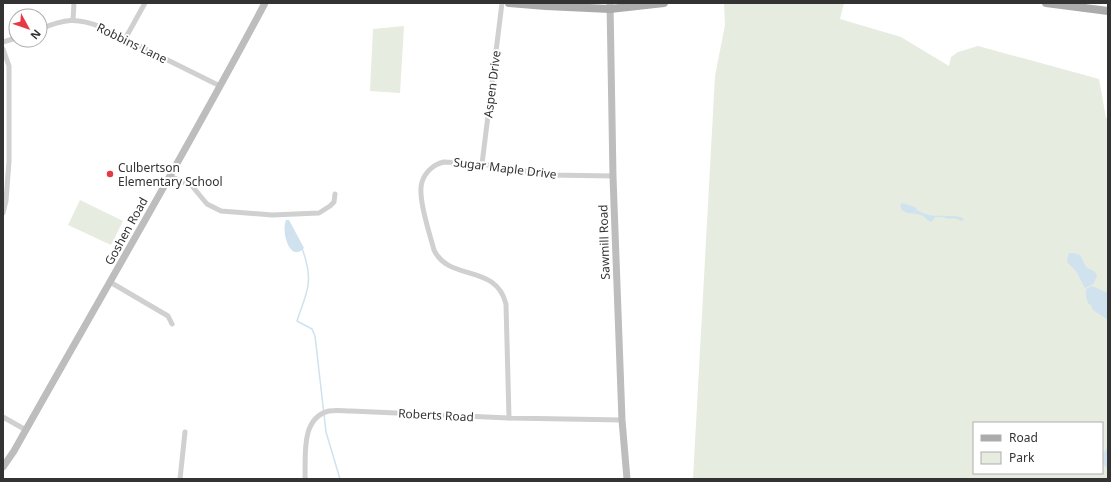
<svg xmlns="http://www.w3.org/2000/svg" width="1111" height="482" viewBox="0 0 1111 482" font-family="'Noto Sans',sans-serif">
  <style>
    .green { fill: #e6ecdf; fill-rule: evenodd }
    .water { fill: #cfe2ee }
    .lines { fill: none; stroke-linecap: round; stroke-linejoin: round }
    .stream { stroke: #cfe2ee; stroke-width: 1.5 }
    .street { stroke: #d0d0d0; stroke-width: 5 }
    .secondary { stroke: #bdbdbd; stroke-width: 7 }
    .primary { stroke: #ababab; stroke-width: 8 }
    .poi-dot { fill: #e63946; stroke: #fff; stroke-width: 1.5 }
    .labels { text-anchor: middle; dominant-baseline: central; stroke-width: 4; stroke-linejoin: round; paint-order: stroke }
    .street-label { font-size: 12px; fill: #333; stroke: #fff }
    .poi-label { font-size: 12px; fill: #333; stroke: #fff; text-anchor: start }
  </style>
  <rect width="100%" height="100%" fill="#fff"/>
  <g class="green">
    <path d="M724,3H844L840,19L901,37L949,66L951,57L958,52L978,46L1099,79L1106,118H1108V479H693L715,76L725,25ZM974,423H1102V473H974Z"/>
    <polygon points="404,26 400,93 370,91 373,29"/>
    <polygon points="80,200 123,221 111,245 68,225"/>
  </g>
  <g class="water">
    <path d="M902,203L915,207L917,210C920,212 925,214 929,215C937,217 958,214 964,219L962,221L954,218L949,219L942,217H935L931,222C928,221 926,218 923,216C915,211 904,217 900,206Z"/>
    <path d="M286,220H289L304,248C289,264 281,230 286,220Z"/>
    <polygon points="1069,253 1074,253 1080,255 1086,267 1095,272 1097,277 1093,284 1085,288 1076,271 1067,262"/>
    <polygon points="1092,286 1108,293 1108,320 1093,310 1091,305 1088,303 1086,297 1086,289"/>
    <polygon points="1108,447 1108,469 1103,464 1102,455"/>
  </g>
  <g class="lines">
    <path class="stream" d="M302,249C304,253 305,257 306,261C313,286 304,298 297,321L312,329L315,336L326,432L340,479"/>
    <g class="street">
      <polyline points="73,20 74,3"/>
      <path d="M40,29C65,19 76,17 101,27L220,86"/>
      <polyline points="125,39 145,3"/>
      <polyline points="3,42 16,38"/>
      <polyline points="3,49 9,66 9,161 6,201 3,213"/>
      <polyline points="482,164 502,3"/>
      <polyline points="170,176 192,186 207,204 221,211 272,215 319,213 330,206 334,202 335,194"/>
      <polyline points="110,282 168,316 172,324"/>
      <polyline points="3,417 26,430"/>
      <path d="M509,418L506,304C496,263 449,282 434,250C430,235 417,196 422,182C425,172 434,164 444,162L482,164L550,175L613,176"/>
      <polyline points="180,479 185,432"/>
      <path d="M305,479C306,457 300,418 329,411C336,410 344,411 351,411L509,418L622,420"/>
    </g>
    <g class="secondary">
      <polyline points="610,3 613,177 622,420 627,479"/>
      <path d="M3,467L14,451C98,301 185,154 265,3"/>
    </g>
    <g class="primary">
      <polyline points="509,3 546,6 610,9 664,3"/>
      <polyline points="1046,3 1108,11"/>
    </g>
  </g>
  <circle class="poi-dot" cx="110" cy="174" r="4"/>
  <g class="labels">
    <g class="street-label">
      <text transform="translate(132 43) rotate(26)">Robbins Lane</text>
      <text transform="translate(492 84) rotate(-83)">Aspen Drive</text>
      <text transform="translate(505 168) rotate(7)">Sugar Maple Drive</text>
      <text transform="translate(126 231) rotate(-61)">Goshen Road</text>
      <text transform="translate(604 242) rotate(-92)">Sawmill Road</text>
      <text transform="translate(436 415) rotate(3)">Roberts Road</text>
    </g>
    <g class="poi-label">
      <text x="118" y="167">Culbertson<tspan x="118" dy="14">Elementary School</tspan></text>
    </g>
  </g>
  <rect width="1111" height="482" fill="none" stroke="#333333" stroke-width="8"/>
  <rect x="973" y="422" width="130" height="52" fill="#ffffff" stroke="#adadad"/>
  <rect x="981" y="435" width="20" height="6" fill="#ababab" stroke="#adadad"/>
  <text x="1009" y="442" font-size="12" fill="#333333">Road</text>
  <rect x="981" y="452" width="20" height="12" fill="#e6ecdf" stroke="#adadad"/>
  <text x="1009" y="462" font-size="12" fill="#333333">Park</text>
  <g transform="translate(28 28) rotate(130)"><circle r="19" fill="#ffffff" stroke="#adadad"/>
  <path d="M0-3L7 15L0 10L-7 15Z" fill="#e63946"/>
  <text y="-6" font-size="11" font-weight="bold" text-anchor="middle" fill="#333333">N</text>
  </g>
</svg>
